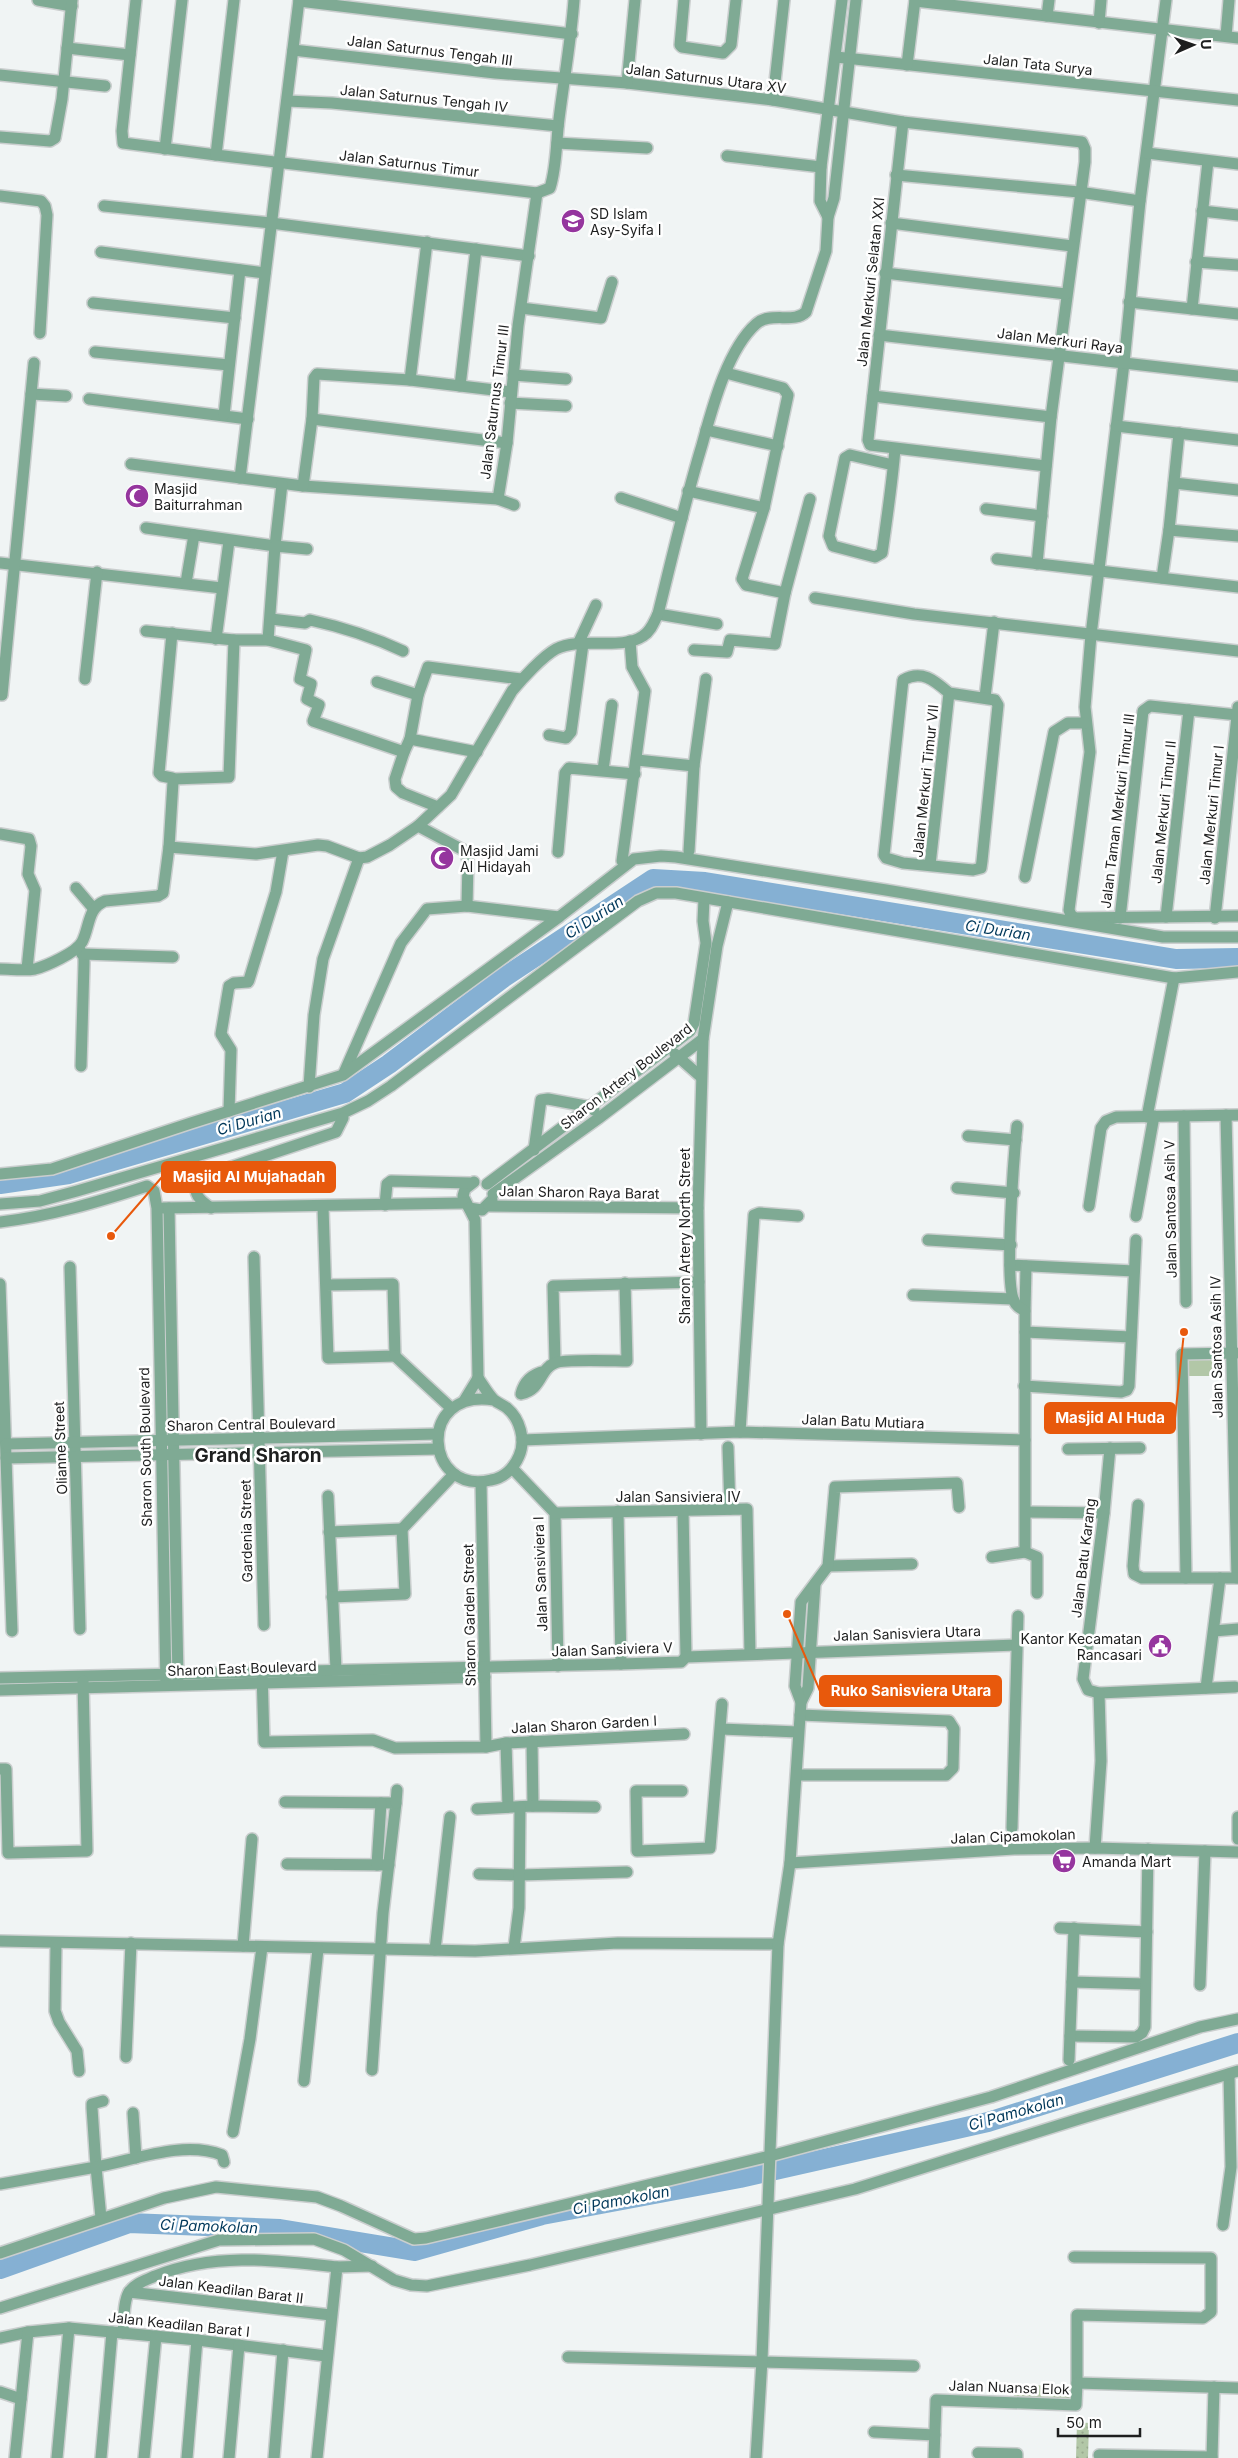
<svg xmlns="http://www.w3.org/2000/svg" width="1238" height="2458" viewBox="0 0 1238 2458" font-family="Inter,sans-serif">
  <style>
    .grass { fill: url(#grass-dots) }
    .pitch { fill: #b2c7a7 }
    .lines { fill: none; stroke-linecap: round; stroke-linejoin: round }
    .river { stroke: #85b0d3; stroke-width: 20 }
    .minor-casing { stroke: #cacece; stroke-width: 14 }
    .minor { stroke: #7faa94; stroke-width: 11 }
    .labels { text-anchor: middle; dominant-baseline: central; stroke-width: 5; stroke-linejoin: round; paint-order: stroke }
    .street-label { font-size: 14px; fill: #1e1f1f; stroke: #fff }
    .poi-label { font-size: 14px; fill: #1e1f1f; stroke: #fff; text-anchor: start }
    .water-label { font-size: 15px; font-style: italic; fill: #01385a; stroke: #fff }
    .district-label { font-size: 19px; font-weight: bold; fill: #1e1f1f; stroke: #fff }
    .leader { fill: none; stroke: #e8590c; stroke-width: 2 }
    .callout-dot { fill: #e8590c; stroke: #fff; stroke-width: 2 }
    .callout { fill: #e8590c; stroke: #e8590c; stroke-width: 2 }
    .callout-label { font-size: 15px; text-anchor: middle; font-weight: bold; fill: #fff }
  </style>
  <defs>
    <pattern id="grass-dots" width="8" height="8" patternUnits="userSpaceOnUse" patternTransform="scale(1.25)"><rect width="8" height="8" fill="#b2c7a7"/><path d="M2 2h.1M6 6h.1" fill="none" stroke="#99aa8f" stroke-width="1.8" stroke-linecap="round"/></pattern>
  </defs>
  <rect width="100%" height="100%" fill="#f0f4f4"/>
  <g class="grass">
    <polygon points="1014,2385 1075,2386 1074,2402 1014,2400"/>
    <polygon points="1077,2422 1089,2423 1088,2458 1076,2458"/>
  </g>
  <rect class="pitch" x="1184" y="1357" width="37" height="19"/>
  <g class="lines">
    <g class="river">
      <polyline points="0,1184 69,1174 345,1093 389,1064 503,978 653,879 705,882 1176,959 1238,958"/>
      <polyline points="0,2269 129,2223 280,2229 414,2251 542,2215 740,2178 988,2122 1238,2043"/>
    </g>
    <g class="minor-casing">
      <g id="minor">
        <polyline points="38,0 72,6"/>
        <polyline points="136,0 122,131 123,143 216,155"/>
        <path d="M234,0L216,155L537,193L550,188C557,165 556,142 559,119C564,79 571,40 574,0"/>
        <polyline points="684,0 680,45 682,47 723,53 731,45 736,0"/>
        <polyline points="1166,0 1140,201 1124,363 1091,635 1085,707 1090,752 1069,910 1071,915 1075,918 1238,916"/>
        <polyline points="299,1 572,34"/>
        <polyline points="915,1 1238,38"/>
        <polyline points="1047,16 1049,0"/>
        <polyline points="1099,23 1101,0"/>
        <polyline points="1226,36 1229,0"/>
        <polyline points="67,48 130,55"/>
        <polyline points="293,50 495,73 627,83 773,100 903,122 1082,142 1085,149 1085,162 1051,417 1037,564"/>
        <polyline points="836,57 1238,100"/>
        <polyline points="907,65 915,0"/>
        <polyline points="0,75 105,86"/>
        <polyline points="627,83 635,0"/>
        <polyline points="773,100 784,0"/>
        <polyline points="287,101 332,103 558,126"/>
        <polyline points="903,122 868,440 870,445 1046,466"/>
        <polyline points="0,137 50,141 55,138 62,99 72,0"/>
        <polyline points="557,143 647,148"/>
        <polyline points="165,149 182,0"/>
        <polyline points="1147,153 1238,164"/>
        <polyline points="727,156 821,167"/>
        <polyline points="896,175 1079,192 1140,201"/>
        <polyline points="0,196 41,201 45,206 47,215 40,333"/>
        <polyline points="104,206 271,223 529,256"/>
        <polyline points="1202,211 1238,215"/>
        <polyline points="828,217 820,201 821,167 842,0"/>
        <polyline points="891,223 1072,246"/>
        <polyline points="101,252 265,273"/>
        <polyline points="1196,262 1238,265"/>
        <polyline points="885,273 1066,294"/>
        <polyline points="1129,302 1238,314"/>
        <polyline points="93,303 235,318"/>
        <polyline points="521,308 601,318 612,282"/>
        <polyline points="1192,309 1208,161"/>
        <polyline points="879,335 1238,376"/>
        <polyline points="95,352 229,365"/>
        <polyline points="726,373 783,388 788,395 764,508 742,579 746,585 785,593"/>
        <polyline points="513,375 566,379"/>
        <polyline points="410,380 427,242"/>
        <polyline points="460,386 476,249"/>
        <polyline points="31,394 66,396"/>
        <polyline points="873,396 1051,417"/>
        <polyline points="89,399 248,419"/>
        <polyline points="510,403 566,406"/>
        <polyline points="224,415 240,270"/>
        <polyline points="312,419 507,443"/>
        <polyline points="1116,426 1238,440"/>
        <polyline points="706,430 778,446"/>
        <polyline points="131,464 303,486 498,499 507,443 518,326 537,193"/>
        <path d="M893,465L850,455L845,458L829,536L833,546L875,557L882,553C887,518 892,484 895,449"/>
        <polyline points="240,478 299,0"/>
        <polyline points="1174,483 1238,490"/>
        <polyline points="303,486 312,419 314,378 317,374 410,380 511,392"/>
        <polyline points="688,491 764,508"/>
        <polyline points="621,498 682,518"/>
        <polyline points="498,499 514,505"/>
        <polyline points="986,509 1042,516"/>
        <polyline points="146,528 275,546 282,484"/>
        <polyline points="1169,530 1238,536"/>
        <polyline points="997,559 1238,587"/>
        <polyline points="0,563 222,588"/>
        <polyline points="1162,578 1169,530 1179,433"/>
        <polyline points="186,583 194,535"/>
        <polyline points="815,598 914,614 1238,651"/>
        <polyline points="658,614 717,624"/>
        <path d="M271,619L305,623L310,620C342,627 373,637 403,651"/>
        <polyline points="146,631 234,640 268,640 275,546 307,549"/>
        <polyline points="216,639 229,541"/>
        <polyline points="268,640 306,650 300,679 311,684 307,699 319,705 313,721 404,752 410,739"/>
        <polyline points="578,644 596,605"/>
        <polyline points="694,650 727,652 730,640 775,644 785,593 810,499"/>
        <polyline points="85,679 97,572"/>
        <polyline points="377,682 418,695"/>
        <polyline points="2,695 34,363"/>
        <polyline points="985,697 994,622"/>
        <polyline points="549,735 566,738 571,732 583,644"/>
        <polyline points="404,752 395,779 396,787 403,793 438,807"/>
        <polyline points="477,752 410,739 418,695 428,667 521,679"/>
        <polyline points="637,760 694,766 706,679"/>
        <polyline points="603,770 612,705"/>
        <polyline points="173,779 229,777 234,640"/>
        <polyline points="418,826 465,851 468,861 467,906"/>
        <polyline points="0,834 29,839 31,846 28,874 35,890 27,969"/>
        <path d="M169,847L256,854L318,845L327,846L359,858L367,857L390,845L418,826L451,795L512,691C522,679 543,656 556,649C581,636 621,651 643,636C651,631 654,622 658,614C672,558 685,501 702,445C712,409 727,350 756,324C770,311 794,324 806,312L826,251L828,217L834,198L856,0"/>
        <polyline points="689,851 694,766"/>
        <polyline points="558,852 565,773 569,768 635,774"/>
        <polyline points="622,861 645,691 632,667 630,641"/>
        <path d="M930,865L949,693L995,700L998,705L982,861L981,868L973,870L903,863L886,858L884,855L903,680C922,669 935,681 949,693"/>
        <polyline points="1025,877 1054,732 1068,723 1085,723"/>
        <polyline points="76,888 93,908"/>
        <polyline points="1166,917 1189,710"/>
        <polyline points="1120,918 1143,711 1150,706 1238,715"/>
        <polyline points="1215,918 1238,707"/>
        <polyline points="78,947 84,957 84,964 81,1066"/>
        <polyline points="82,954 173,957"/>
        <path d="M0,969C11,969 24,971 35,969C46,966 76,953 82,942C90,927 87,908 105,901L158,896L163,893L169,847L173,782L172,778L162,776L159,773L172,633"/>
        <polyline points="675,1054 701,1077"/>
        <polyline points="344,1073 401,943 427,909 467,906 559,917"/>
        <polyline points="309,1087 314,1015 323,959 359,858"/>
        <polyline points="229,1111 231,1050 221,1034 229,986 234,983 248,982 249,980 276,892 283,851"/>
        <polyline points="1226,1115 1237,1578"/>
        <polyline points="1184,1116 1186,1302"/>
        <polyline points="1147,1117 1174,978"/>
        <polyline points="968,1136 1016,1140"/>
        <polyline points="534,1150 541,1100 548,1099 591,1107 594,1110"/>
        <polyline points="0,1174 52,1169 191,1123 343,1075 559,917 634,859 661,856 676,857 886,890 1163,937 1238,937"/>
        <polyline points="474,1182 465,1189 463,1196 469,1208 482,1210 492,1200"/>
        <polyline points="487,1184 690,1031 694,1023 706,943 703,921 704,899"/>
        <polyline points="957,1188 1014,1193"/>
        <polyline points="493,1194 599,1118 703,1039 717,946 728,902"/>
        <polyline points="0,1204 40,1201 77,1191 343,1113 368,1101 391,1086 638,901 656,893 676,893 1174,978 1238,972"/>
        <polyline points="385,1205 387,1184 391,1181 470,1183"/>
        <polyline points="489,1206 698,1208"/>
        <polyline points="1089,1206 1101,1128 1106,1121 1116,1117 1238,1115"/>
        <polyline points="323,1207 328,1358 395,1356 393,1284 326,1285"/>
        <polyline points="163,1208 465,1203"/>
        <polyline points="169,1208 178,1679"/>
        <path d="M211,1208C195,1197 191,1191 204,1176L336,1132L343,1118"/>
        <polyline points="469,1208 475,1220 478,1378"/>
        <polyline points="1136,1216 1154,1116"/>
        <path d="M0,1222C51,1216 98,1202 147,1186L154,1191L157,1208L166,1685"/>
        <polyline points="928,1240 1011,1245"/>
        <polyline points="254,1257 264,1625"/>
        <polyline points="1010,1265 1134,1271"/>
        <polyline points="70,1267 80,1629"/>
        <polyline points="0,1284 12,1631"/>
        <polyline points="913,1295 1013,1299"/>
        <polyline points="1025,1311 1026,1266"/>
        <polyline points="1025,1332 1131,1337"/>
        <polyline points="395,1356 451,1408"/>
        <polyline points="555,1362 553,1286 699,1282"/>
        <path d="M545,1371C532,1374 524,1381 521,1394C543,1389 539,1369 555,1363C563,1359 614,1361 627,1361L625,1283"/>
        <path d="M478,1378C483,1385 488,1394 494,1400C498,1403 503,1405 507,1408C520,1419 526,1440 519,1456C514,1468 504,1478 491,1480C425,1496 415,1388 494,1400"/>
        <polyline points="1024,1386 1121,1392 1127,1390 1129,1386 1136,1240"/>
        <polyline points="464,1401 478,1378"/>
        <polyline points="740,1432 754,1215 759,1213 798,1216"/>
        <polyline points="701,1434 698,1208 703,1039"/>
        <polyline points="522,1440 740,1432 1025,1440"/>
        <polyline points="6,1444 438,1434"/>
        <polyline points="728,1447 730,1509"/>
        <polyline points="1110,1448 1104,1513 1084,1671 1083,1679 1088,1690 1099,1693 1235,1687"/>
        <polyline points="1068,1449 1140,1448"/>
        <polyline points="6,1458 438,1449"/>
        <polyline points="512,1468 555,1513 558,1666"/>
        <polyline points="481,1483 486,1747"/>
        <polyline points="328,1496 336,1670"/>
        <polyline points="1138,1505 1133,1566 1134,1574 1142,1578 1238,1578"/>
        <polyline points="683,1510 686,1657"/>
        <polyline points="618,1511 621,1664"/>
        <polyline points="1026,1512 1104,1513"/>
        <polyline points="555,1513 747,1509 750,1654"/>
        <polyline points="402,1529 454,1474"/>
        <polyline points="329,1532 402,1529 405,1594 332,1597"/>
        <polyline points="1025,1552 1037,1557 1037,1593"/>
        <path d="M992,1557L1025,1552V1311C1020,1308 1016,1306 1014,1301C1004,1281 1014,1155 1017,1126"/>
        <polyline points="828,1566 912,1564"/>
        <polyline points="1186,1578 1182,1354 1236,1353"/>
        <polyline points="1214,1631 1238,1629"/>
        <polyline points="262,1671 264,1742 373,1740 395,1748 486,1747 506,1743 684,1734"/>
        <polyline points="0,1678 621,1664 681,1662 686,1657 1017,1645"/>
        <polyline points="1206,1688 1220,1578"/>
        <polyline points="0,1690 485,1677"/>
        <polyline points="801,1702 808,1688 815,1584"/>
        <polyline points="721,1729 798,1732"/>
        <polyline points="532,1741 533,1806"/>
        <polyline points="506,1743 508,1807"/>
        <polyline points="0,1769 6,1769 8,1853 87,1851 83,1681"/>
        <polyline points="797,1775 946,1775 953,1768 954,1729 949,1721 800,1715"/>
        <polyline points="682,1791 636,1791 637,1851 710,1848 722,1704"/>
        <polyline points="285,1802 396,1803 383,1913 372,2070"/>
        <polyline points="396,1803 397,1790"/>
        <polyline points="477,1809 533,1806 595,1807"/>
        <polyline points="1238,1817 1238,1839"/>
        <polyline points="1012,1828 1018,1616"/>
        <polyline points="1095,1848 1101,1761 1099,1693"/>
        <polyline points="790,1863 1014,1849 1095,1848 1238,1852"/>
        <polyline points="287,1864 389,1865"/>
        <polyline points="377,1865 381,1803"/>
        <polyline points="479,1874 520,1875 627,1872"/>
        <polyline points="1060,1928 1147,1932"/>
        <polyline points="0,1941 475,1951 618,1943 778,1944"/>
        <polyline points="56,1944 55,2011 59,2022 77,2051 79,2071"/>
        <polyline points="243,1946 252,1839"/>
        <polyline points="514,1948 519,1908 520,1807"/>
        <polyline points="435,1950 450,1817"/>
        <polyline points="1072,1982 1145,1984"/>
        <polyline points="1200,1985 1205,1851"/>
        <polyline points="1070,2036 1136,2037 1142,2033 1145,2027 1148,1849"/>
        <polyline points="126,2057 131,1943"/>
        <polyline points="1069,2060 1074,1928"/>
        <polyline points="304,2081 318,1949"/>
        <polyline points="133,2113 136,2158"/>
        <polyline points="233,2132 250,2039 262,1947"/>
        <polyline points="0,2184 96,2167 92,2108 92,2104 103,2101"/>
        <path d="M101,2218L96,2167C135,2160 183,2140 222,2155L224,2162"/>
        <polyline points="1223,2225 1231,2167 1229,2074"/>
        <polyline points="0,2253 164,2198 216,2187 317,2197 341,2206 405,2235 414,2239 426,2238 770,2156 991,2097 1200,2027 1238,2019"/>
        <polyline points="1074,2257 1211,2258 1211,2312 1203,2318 1077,2315 1077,2383"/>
        <polyline points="129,2292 331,2315"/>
        <polyline points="0,2308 219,2240 314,2239 344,2250 394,2280 411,2285 427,2286 530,2265 855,2189 1079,2119 1238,2071"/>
        <path d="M123,2333C124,2322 123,2302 129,2292C135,2283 147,2280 155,2276C214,2252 275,2260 337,2267"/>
        <polyline points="0,2338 28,2332 69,2328 197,2340 326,2356"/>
        <polyline points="568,2357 914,2366"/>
        <polyline points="0,2392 21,2399"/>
        <polyline points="874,2432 935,2435"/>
        <polyline points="978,2453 1017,2454 1017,2458"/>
        <polyline points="1099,2455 1212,2457"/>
        <polyline points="15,2458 28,2332"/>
        <polyline points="57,2458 69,2328"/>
        <polyline points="101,2458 112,2332"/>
        <polyline points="144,2458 156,2336"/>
        <polyline points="187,2458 197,2340"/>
        <polyline points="229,2458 239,2345"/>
        <polyline points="274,2458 283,2350"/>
        <polyline points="317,2458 337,2267 372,2266"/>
        <polyline points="756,2458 762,2360 778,1944 790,1863 801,1702 795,1686 801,1602 828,1566 835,1487 957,1483 959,1507"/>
        <polyline points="934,2458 936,2400 1076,2405 1077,2383 1238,2388"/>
        <polyline points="1212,2458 1214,2387"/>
      </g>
    </g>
    <use href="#minor" class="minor"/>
  </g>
  <defs>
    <g id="school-disc" transform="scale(1.25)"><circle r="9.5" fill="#95359e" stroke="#fff"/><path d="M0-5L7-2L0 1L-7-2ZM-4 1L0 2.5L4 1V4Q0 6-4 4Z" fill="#fff"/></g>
    <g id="mosque-disc" transform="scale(1.25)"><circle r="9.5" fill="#95359e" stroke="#fff"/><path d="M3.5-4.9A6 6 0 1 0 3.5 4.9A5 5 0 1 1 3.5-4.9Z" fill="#fff"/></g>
    <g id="civic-disc" transform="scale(1.25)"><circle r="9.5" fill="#95359e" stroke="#fff"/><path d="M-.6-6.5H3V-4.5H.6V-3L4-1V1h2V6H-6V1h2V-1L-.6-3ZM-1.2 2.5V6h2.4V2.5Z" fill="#fff"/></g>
    <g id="supermarket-disc" transform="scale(1.25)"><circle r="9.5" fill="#95359e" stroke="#fff"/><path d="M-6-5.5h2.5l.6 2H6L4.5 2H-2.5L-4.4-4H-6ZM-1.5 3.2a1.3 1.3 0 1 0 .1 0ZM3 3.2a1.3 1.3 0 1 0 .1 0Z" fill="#fff"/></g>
  </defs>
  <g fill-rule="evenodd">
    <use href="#school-disc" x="573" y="221"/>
    <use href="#mosque-disc" x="137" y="496"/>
    <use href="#mosque-disc" x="442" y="858"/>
    <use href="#civic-disc" x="1160" y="1646"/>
    <use href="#supermarket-disc" x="1064" y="1861"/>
  </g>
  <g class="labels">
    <g class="street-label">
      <text transform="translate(430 50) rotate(7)">Jalan Saturnus Tengah III</text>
      <text transform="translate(1038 64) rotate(6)">Jalan Tata Surya</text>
      <text transform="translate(706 78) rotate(7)">Jalan Saturnus Utara XV</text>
      <text transform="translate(424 98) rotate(6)">Jalan Saturnus Tengah IV</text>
      <text transform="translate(409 163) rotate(7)">Jalan Saturnus Timur</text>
      <text transform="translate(870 282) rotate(-84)">Jalan Merkuri Selatan XXI</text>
      <text transform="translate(1060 340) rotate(7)">Jalan Merkuri Raya</text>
      <text transform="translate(494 402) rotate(-83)">Jalan Saturnus Timur III</text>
      <text transform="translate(925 781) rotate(-84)">Jalan Merkuri Timur VII</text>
      <text transform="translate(1117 811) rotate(-83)">Jalan Taman Merkuri Timur III</text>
      <text transform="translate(1163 812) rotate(-84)">Jalan Merkuri Timur II</text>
      <text transform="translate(1211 815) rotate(-84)">Jalan Merkuri Timur I</text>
      <text transform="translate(626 1076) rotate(-38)">Sharon Artery Boulevard</text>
      <text transform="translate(579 1192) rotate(1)">Jalan Sharon Raya Barat</text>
      <text transform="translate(1170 1209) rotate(-91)">Jalan Santosa Asih V</text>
      <text transform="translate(684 1236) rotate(-90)">Sharon Artery North Street</text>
      <text transform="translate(1216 1347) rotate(-91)">Jalan Santosa Asih IV</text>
      <text transform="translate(863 1421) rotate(2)">Jalan Batu Mutiara</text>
      <text transform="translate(251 1424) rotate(-1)">Sharon Central Boulevard</text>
      <text transform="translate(145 1447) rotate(-91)">Sharon South Boulevard</text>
      <text transform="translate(60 1448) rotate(-92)">Olianne Street</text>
      <text x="678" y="1496">Jalan Sansiviera IV</text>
      <text transform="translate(246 1531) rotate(-91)">Gardenia Street</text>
      <text transform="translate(1083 1558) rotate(-83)">Jalan Batu Karang</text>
      <text transform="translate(540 1574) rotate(-92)">Jalan Sansiviera I</text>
      <text transform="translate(469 1615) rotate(-91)">Sharon Garden Street</text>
      <text transform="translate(907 1633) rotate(-2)">Jalan Sanisviera Utara</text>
      <text transform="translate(612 1649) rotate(-2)">Jalan Sansiviera V</text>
      <text transform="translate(242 1668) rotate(-2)">Sharon East Boulevard</text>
      <text transform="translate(584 1724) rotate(-3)">Jalan Sharon Garden I</text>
      <text transform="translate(1013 1836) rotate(-2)">Jalan Cipamokolan</text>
      <text transform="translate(231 2289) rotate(7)">Jalan Keadilan Barat II</text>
      <text transform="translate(179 2324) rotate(6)">Jalan Keadilan Barat I</text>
      <text transform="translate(1009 2387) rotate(2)">Jalan Nuansa Elok</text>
    </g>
    <g class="poi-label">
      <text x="590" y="213">SD Islam<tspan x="590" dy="16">Asy-Syifa I</tspan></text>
      <text x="154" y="488">Masjid<tspan x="154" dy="16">Baiturrahman</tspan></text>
      <text x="460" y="850">Masjid Jami<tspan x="460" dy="16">Al Hidayah</tspan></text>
      <text x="1142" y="1638" text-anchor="end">Kantor Kecamatan<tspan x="1142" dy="16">Rancasari</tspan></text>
      <text x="1082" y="1861">Amanda Mart</text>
    </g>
    <g class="water-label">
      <text transform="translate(594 917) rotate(-33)">Ci Durian</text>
      <text transform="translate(998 930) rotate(9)">Ci Durian</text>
      <text transform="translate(249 1121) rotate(-16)">Ci Durian</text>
      <text transform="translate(1016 2112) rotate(-16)">Ci Pamokolan</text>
      <text transform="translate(621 2200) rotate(-11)">Ci Pamokolan</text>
      <text transform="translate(209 2226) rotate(2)">Ci Pamokolan</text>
    </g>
    <g class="district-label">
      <text x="258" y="1455">Grand Sharon</text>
    </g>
  </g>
  <path class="leader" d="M111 1236L162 1177M1184 1332L1175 1418M787 1614L820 1691"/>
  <g class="callout-dot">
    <circle cx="111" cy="1236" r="5"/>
    <circle cx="1184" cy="1332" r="5"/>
    <circle cx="787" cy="1614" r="5"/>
  </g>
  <g class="callout">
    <rect x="162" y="1162" width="173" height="30" rx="5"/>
    <rect x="1045" y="1403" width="130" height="30" rx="5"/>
    <rect x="820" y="1676" width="181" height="30" rx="5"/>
  </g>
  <g class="callout-label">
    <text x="249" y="1182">Masjid Al Mujahadah</text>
    <text x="1110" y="1423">Masjid Al Huda</text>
    <text x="911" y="1696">Ruko Sanisviera Utara</text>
  </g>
  <g transform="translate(1193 45) rotate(88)" stroke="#ffffff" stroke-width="4" paint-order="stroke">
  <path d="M0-4L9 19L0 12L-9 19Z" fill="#1e1f1f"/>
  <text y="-8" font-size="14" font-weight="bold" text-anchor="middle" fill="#1e1f1f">U</text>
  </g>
  <path d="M1058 2428v8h82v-8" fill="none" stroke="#1e1f1f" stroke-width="2.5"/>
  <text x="1066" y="2428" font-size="15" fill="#1e1f1f" stroke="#ffffff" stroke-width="4" paint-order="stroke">50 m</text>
</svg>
